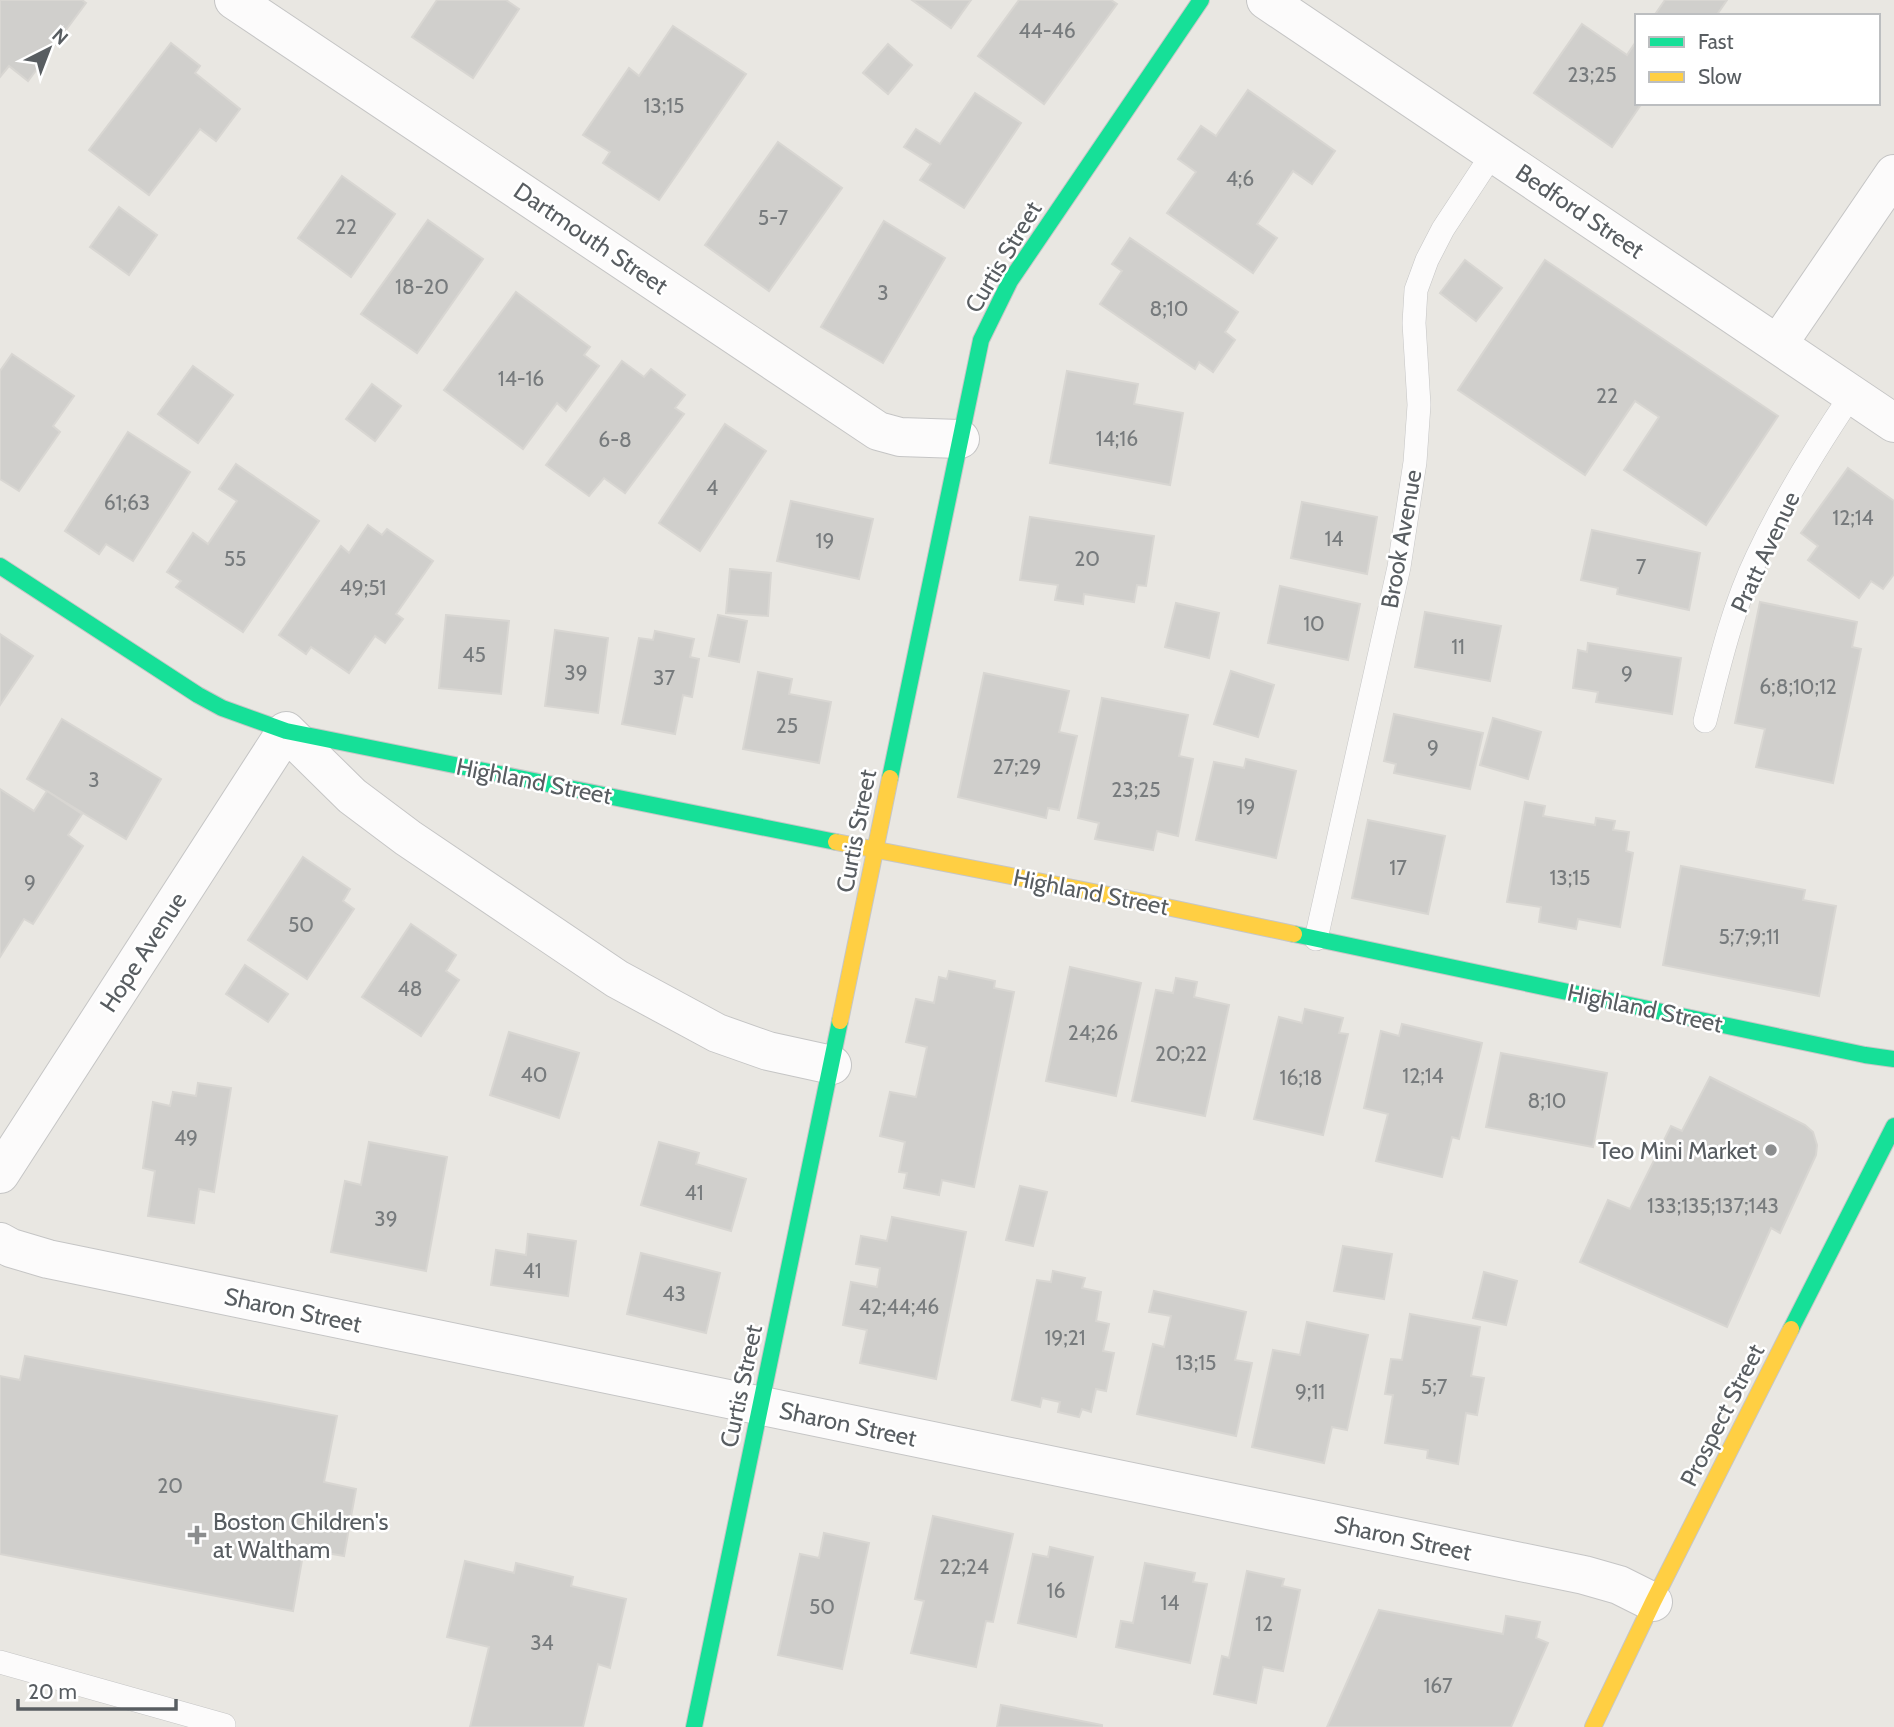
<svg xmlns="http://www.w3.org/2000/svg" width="1894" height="1727" viewBox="0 0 1894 1727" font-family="Cabin,sans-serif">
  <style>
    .building { fill: #d0cfcc; stroke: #d8d6d2; stroke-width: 2 }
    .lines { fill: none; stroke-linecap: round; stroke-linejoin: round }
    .lane-casing { stroke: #c5c5c5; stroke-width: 24 }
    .street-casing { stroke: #c5c5c5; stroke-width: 40 }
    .fast-casing { stroke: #c6c6c6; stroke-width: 18 }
    .slow-casing { stroke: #c6c6c6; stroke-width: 18 }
    .lane { stroke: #fcfbfb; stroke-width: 23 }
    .street { stroke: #fcfbfb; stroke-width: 38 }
    .fast { stroke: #16e098; stroke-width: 16 }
    .slow { stroke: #ffcf43; stroke-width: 16 }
    .poi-dot { fill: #8b8d8e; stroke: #fff; stroke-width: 2.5 }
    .labels { text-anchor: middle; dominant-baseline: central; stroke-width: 5; stroke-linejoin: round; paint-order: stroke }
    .number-label { font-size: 21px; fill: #777b7d }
    .street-label { font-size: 24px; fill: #585d61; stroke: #fff }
    .poi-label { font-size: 24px; fill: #585d61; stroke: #fff; text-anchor: end }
  </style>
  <rect width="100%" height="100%" fill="#e9e7e2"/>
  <g class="building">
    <polygon points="0,0 82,0 86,3 28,81 9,66 0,77"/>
    <polygon points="437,0 506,0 519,9 473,78 412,37"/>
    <polygon points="912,0 971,0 951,28"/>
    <polygon points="1019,0 1111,0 1117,4 1044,104 978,56"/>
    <polygon points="1665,0 1727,0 1716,16 1654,16"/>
    <polygon points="1582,24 1627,55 1637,40 1637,103 1642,103 1612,147 1534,93"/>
    <polygon points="673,26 746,74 659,200 603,163 610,152 583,135 629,68 639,76"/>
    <polygon points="171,43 200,66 195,73 240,109 216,141 200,129 149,195 89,150"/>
    <polygon points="888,44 912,65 888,94 863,73"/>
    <polygon points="1248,90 1335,151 1312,184 1293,171 1257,224 1277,238 1253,273 1167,213 1196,172 1178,159 1201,126 1216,136"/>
    <polygon points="975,93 1021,123 964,208 920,180 931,164 904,147 916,129 940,144"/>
    <polygon points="778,142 842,188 769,291 705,245"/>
    <polygon points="342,176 395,214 351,277 298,238"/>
    <polygon points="119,207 157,235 129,275 90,247"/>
    <polygon points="428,220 483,259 417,353 361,314"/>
    <polygon points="884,221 945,258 883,363 821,327"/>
    <polygon points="1130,238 1238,312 1225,332 1235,340 1213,372 1199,362 1195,369 1100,304 1122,271 1112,264"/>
    <polygon points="1465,260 1502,288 1476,321 1440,293"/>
    <polygon points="1545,260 1778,416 1706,525 1624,470 1659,417 1635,401 1585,475 1458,390"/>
    <polygon points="516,292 590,347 584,355 599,366 566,411 557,403 523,449 444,390"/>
    <polygon points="12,354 74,396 53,426 60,432 19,491 0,479 0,371"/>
    <polygon points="622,361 644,377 651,369 685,395 675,408 684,414 625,493 604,478 589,496 546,465"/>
    <polygon points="193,366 233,395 198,443 158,414"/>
    <polygon points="1067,371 1138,384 1134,404 1183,413 1170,485 1050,463"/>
    <polygon points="372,384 401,406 375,441 346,419"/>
    <polygon points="725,424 766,451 700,551 659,523"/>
    <polygon points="128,432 190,472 133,561 106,544 99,554 65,531"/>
    <polygon points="236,464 319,521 243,632 176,587 181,581 167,572 193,533 208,544 237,501 219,489"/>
    <polygon points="1848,468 1894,501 1894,574 1883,589 1871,581 1859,598 1808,560 1818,546 1801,533"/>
    <polygon points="791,501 873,519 859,579 777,561"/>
    <polygon points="1302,502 1377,517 1367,574 1291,558"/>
    <polygon points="1030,517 1154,536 1146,586 1137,585 1134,602 1084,594 1083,604 1055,600 1058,585 1020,580"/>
    <polygon points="368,525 382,535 387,529 433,561 396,614 403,619 385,643 375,636 349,673 311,647 306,654 279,635 341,546 349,553"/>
    <polygon points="1592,530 1700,553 1689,610 1617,594 1618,588 1581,580"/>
    <polygon points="730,569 771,573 768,616 726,613"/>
    <polygon points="1280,586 1360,604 1348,660 1268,643"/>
    <polygon points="1760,602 1857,622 1852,647 1861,649 1833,783 1756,767 1765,729 1735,723"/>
    <polygon points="1176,603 1219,613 1209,658 1165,647"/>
    <polygon points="1425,612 1501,626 1490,681 1415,667"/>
    <polygon points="446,615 509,621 501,694 439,688"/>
    <polygon points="718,615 747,621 739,662 709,656"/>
    <polygon points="555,630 608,638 598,713 545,706"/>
    <polygon points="655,631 694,639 690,657 699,659 692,697 683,695 675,734 622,724 639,638 653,640"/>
    <polygon points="0,634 33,656 0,705"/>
    <polygon points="1588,643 1681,658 1672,714 1596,702 1598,692 1573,688 1578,650 1587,652"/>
    <polygon points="1231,671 1274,685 1258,737 1214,724"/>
    <polygon points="758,672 792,679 789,694 831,702 819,763 743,749"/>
    <polygon points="984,673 1069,691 1059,732 1077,736 1059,810 1048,808 1046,818 958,797"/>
    <polygon points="1102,698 1188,715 1179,756 1193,759 1178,836 1157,831 1153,850 1095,839 1099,823 1078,818"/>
    <polygon points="1394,714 1483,733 1470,789 1394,773 1396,764 1384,761"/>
    <polygon points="1493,718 1541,732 1528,779 1480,765"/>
    <polygon points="62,719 161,779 126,839 27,779"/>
    <polygon points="1246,759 1296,771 1276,858 1196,840 1214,762 1244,768"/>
    <polygon points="0,789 34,811 47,791 82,814 68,835 83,846 33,924 24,919 0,957"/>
    <polygon points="1525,802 1545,806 1543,816 1595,825 1596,818 1615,821 1613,830 1629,832 1626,851 1633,853 1620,927 1578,919 1576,929 1539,922 1541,907 1507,902"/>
    <polygon points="1368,820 1445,836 1428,914 1352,898"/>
    <polygon points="303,857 350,889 343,901 354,909 307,979 248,940"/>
    <polygon points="1681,866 1805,890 1803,900 1836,906 1819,996 1663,965"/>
    <polygon points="411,924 456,955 446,971 459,980 421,1036 362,997"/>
    <polygon points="245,965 288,994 268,1022 226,994"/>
    <polygon points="1070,967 1141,983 1116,1096 1046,1081"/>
    <polygon points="949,971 995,981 994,988 1014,992 974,1187 942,1180 939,1195 904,1188 907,1173 899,1172 905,1142 880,1136 890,1092 916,1097 927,1047 906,1042 916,999 934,1003 939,977 947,979"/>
    <polygon points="1176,978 1197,982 1194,997 1229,1005 1205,1116 1132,1101 1156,990 1173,993"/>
    <polygon points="1305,1009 1343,1018 1339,1033 1348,1034 1323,1135 1254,1119 1279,1017 1302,1023"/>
    <polygon points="1402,1024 1482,1043 1459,1139 1452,1137 1442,1177 1376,1161 1388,1114 1364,1108 1381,1031 1399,1036"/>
    <polygon points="509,1032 579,1053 559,1118 490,1095"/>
    <polygon points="1501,1053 1607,1073 1593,1147 1486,1127"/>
    <polygon points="1710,1077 1805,1125 1813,1132 1817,1145 1816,1155 1780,1233 1771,1228 1727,1327 1580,1262 1608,1200 1630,1209 1671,1126 1682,1131"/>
    <polygon points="198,1083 231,1088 214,1192 199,1189 194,1223 148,1216 155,1171 143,1168 153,1102 170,1106 173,1092 196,1096"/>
    <polygon points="369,1142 447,1157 426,1271 331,1252 345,1181 361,1185"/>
    <polygon points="659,1142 699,1153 696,1164 746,1179 731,1231 641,1205"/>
    <polygon points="1020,1186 1047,1192 1033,1246 1006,1240"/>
    <polygon points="892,1217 966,1232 936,1379 860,1363 867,1330 843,1325 851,1282 877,1287 880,1268 856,1264 861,1236 887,1241"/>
    <polygon points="528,1234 576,1241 568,1296 491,1285 496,1250 526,1255"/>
    <polygon points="1343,1246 1392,1254 1384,1299 1334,1291"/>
    <polygon points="641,1253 720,1273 706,1333 627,1314"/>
    <polygon points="1053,1271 1085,1278 1082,1288 1101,1292 1096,1321 1109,1324 1103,1351 1114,1353 1106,1391 1096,1389 1091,1412 1082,1409 1079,1417 1058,1412 1060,1402 1042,1398 1040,1407 1012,1400 1037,1280 1051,1282"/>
    <polygon points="1484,1272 1517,1281 1506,1325 1473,1318"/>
    <polygon points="1154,1291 1246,1312 1235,1360 1252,1363 1236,1436 1137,1414 1153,1344 1164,1347 1171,1316 1149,1312"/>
    <polygon points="1410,1314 1480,1327 1471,1376 1484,1378 1477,1415 1466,1413 1458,1464 1427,1458 1428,1450 1385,1443 1393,1395 1385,1394 1391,1359 1402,1360"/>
    <polygon points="1307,1322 1368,1335 1347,1430 1332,1427 1324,1463 1252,1447 1273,1350 1300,1355"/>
    <polygon points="25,1356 337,1416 324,1482 356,1489 344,1556 304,1549 293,1611 0,1554 0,1376 20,1380"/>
    <polygon points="933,1516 1013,1534 993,1622 986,1621 976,1667 911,1653 924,1601 915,1599"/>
    <polygon points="824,1533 869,1543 842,1669 778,1655 800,1554 819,1558"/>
    <polygon points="1050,1547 1093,1557 1076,1637 1018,1623 1033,1554 1048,1557"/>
    <polygon points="465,1561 514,1573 516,1563 573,1577 571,1586 626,1599 610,1668 598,1664 583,1727 470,1727 489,1647 447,1637"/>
    <polygon points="1145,1563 1195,1573 1193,1582 1207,1584 1190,1663 1116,1647 1121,1621 1133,1623"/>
    <polygon points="1247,1571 1284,1579 1282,1586 1300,1590 1283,1671 1263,1667 1256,1703 1214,1694 1222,1656 1229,1658"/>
    <polygon points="1379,1610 1503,1634 1506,1616 1540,1622 1536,1638 1548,1643 1511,1727 1327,1727"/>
    <polygon points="1001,1705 1102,1725 1102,1727 997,1727"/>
  </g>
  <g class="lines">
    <g class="lane-casing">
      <g id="lane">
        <path d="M1705,721C1719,666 1732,609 1757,557C1783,501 1817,446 1852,394"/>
        <polyline points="1316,939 1399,567 1415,462 1419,405 1414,323 1416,290 1427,260 1443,229 1493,153"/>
        <polyline points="0,1662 224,1725"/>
      </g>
    </g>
    <g class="street-casing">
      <g id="street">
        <polyline points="234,0 878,431 900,437 960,439"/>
        <polyline points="1266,0 1894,423"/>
        <polyline points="1778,344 1894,174"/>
        <polyline points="0,1174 286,731 352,796 408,838 617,979 717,1033 768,1051 832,1065"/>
        <polyline points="0,1242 11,1248 48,1259 1584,1575 1619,1585 1653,1602"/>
      </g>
    </g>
    <g class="fast-casing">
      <g id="fast">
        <polyline points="0,566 198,695 222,708 286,731 836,842"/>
        <polyline points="890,778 981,340 1010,281 1201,0"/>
        <polyline points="1294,934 1865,1055 1894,1059"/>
        <polyline points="1791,1329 1894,1126"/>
        <polyline points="694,1727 840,1021"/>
      </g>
    </g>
    <g class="slow-casing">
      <g id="slow">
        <polyline points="836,842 1129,899 1294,934"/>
        <polyline points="840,1021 890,778"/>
        <polyline points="1593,1727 1653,1602 1791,1329"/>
      </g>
    </g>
    <use href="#lane" class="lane"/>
    <use href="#street" class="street"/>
    <use href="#fast" class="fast"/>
    <use href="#slow" class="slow"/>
  </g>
  <g class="poi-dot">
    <circle cx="1771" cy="1150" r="7"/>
    <path d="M193.5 1524.5h7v7h7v7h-7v7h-7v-7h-7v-7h7z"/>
  </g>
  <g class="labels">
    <g class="number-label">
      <text x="1047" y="30">44-46</text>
      <text x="1592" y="74">23;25</text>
      <text x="664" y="105">13;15</text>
      <text x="1240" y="178">4;6</text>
      <text x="773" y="217">5-7</text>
      <text x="346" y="226">22</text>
      <text x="422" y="286">18-20</text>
      <text x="883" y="292">3</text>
      <text x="1169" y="308">8;10</text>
      <text x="521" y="378">14-16</text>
      <text x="1607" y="395">22</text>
      <text x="1117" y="438">14;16</text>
      <text x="615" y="439">6-8</text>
      <text x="712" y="487">4</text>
      <text x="127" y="502">61;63</text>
      <text x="1853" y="517">12;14</text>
      <text x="1334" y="538">14</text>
      <text x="825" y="540">19</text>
      <text x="235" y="558">55</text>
      <text x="1087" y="558">20</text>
      <text x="1641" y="566">7</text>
      <text x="363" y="587">49;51</text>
      <text x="1314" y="623">10</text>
      <text x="1458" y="646">11</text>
      <text x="474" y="654">45</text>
      <text x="576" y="672">39</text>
      <text x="1627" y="673">9</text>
      <text x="664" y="677">37</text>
      <text x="1798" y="686">6;8;10;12</text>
      <text x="787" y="725">25</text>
      <text x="1433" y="747">9</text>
      <text x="1017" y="766">27;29</text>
      <text x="94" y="779">3</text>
      <text x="1136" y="789">23;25</text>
      <text x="1246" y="806">19</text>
      <text x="1398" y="867">17</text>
      <text x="1570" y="877">13;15</text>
      <text x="30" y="882">9</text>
      <text x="301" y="924">50</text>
      <text x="1749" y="936">5;7;9;11</text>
      <text x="410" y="988">48</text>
      <text x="1093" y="1032">24;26</text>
      <text x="1181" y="1053">20;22</text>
      <text x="534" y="1074">40</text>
      <text x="1423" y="1075">12;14</text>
      <text x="1301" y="1077">16;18</text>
      <text x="1547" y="1100">8;10</text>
      <text x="186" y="1137">49</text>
      <text x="694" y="1192">41</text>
      <text x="1713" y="1205">133;135;137;143</text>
      <text x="386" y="1218">39</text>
      <text x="532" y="1270">41</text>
      <text x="674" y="1293">43</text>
      <text x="899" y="1306">42;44;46</text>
      <text x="1065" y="1337">19;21</text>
      <text x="1196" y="1362">13;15</text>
      <text x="1434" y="1386">5;7</text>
      <text x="1310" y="1391">9;11</text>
      <text x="170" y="1485">20</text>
      <text x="964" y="1566">22;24</text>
      <text x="1056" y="1590">16</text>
      <text x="1170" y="1602">14</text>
      <text x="822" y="1606">50</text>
      <text x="1264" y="1623">12</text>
      <text x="542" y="1642">34</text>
      <text x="1438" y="1685">167</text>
    </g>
    <g class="street-label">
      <text transform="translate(1580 211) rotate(34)">Bedford Street</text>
      <text transform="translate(591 238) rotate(34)">Dartmouth Street</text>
      <text transform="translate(1003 257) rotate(-59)">Curtis Street</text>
      <text transform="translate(1401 539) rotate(-80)">Brook Avenue</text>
      <text transform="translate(1765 552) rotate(-65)">Pratt Avenue</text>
      <text transform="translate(534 781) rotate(11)">Highland Street</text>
      <text transform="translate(856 831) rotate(-79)">Curtis Street</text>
      <text transform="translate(1091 892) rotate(11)">Highland Street</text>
      <text transform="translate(143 952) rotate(-57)">Hope Avenue</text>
      <text transform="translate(1645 1008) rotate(12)">Highland Street</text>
      <text transform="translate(293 1310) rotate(12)">Sharon Street</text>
      <text transform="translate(741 1386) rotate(-78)">Curtis Street</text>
      <text transform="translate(1722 1415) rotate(-63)">Prospect Street</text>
      <text transform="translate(848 1424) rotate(12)">Sharon Street</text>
      <text transform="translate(1403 1538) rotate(12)">Sharon Street</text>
    </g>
    <g class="poi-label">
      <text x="1757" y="1150">Teo Mini Market</text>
      <text x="213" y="1521" text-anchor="start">Boston Children's<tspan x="213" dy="28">at Waltham</tspan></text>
    </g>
  </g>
  <rect x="1635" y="14" width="245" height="91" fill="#ffffff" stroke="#bcbec0" stroke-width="2"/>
  <rect x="1649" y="37" width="35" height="10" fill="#16e098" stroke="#bcbec0" stroke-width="2"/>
  <text x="1698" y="49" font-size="21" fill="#585d61">Fast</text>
  <rect x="1649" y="72" width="35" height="10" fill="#ffcf43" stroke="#bcbec0" stroke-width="2"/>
  <text x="1698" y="84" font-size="21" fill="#585d61">Slow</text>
  <g transform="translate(49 49) rotate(42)" stroke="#ffffff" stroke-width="5" paint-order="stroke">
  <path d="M0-5L12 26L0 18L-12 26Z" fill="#585d61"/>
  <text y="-10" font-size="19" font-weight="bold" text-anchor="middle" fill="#585d61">N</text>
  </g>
  <path d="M18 1699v10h158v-10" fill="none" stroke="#585d61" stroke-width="3.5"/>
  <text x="28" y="1699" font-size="21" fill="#585d61" stroke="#ffffff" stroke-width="5" paint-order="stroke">20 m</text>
</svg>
